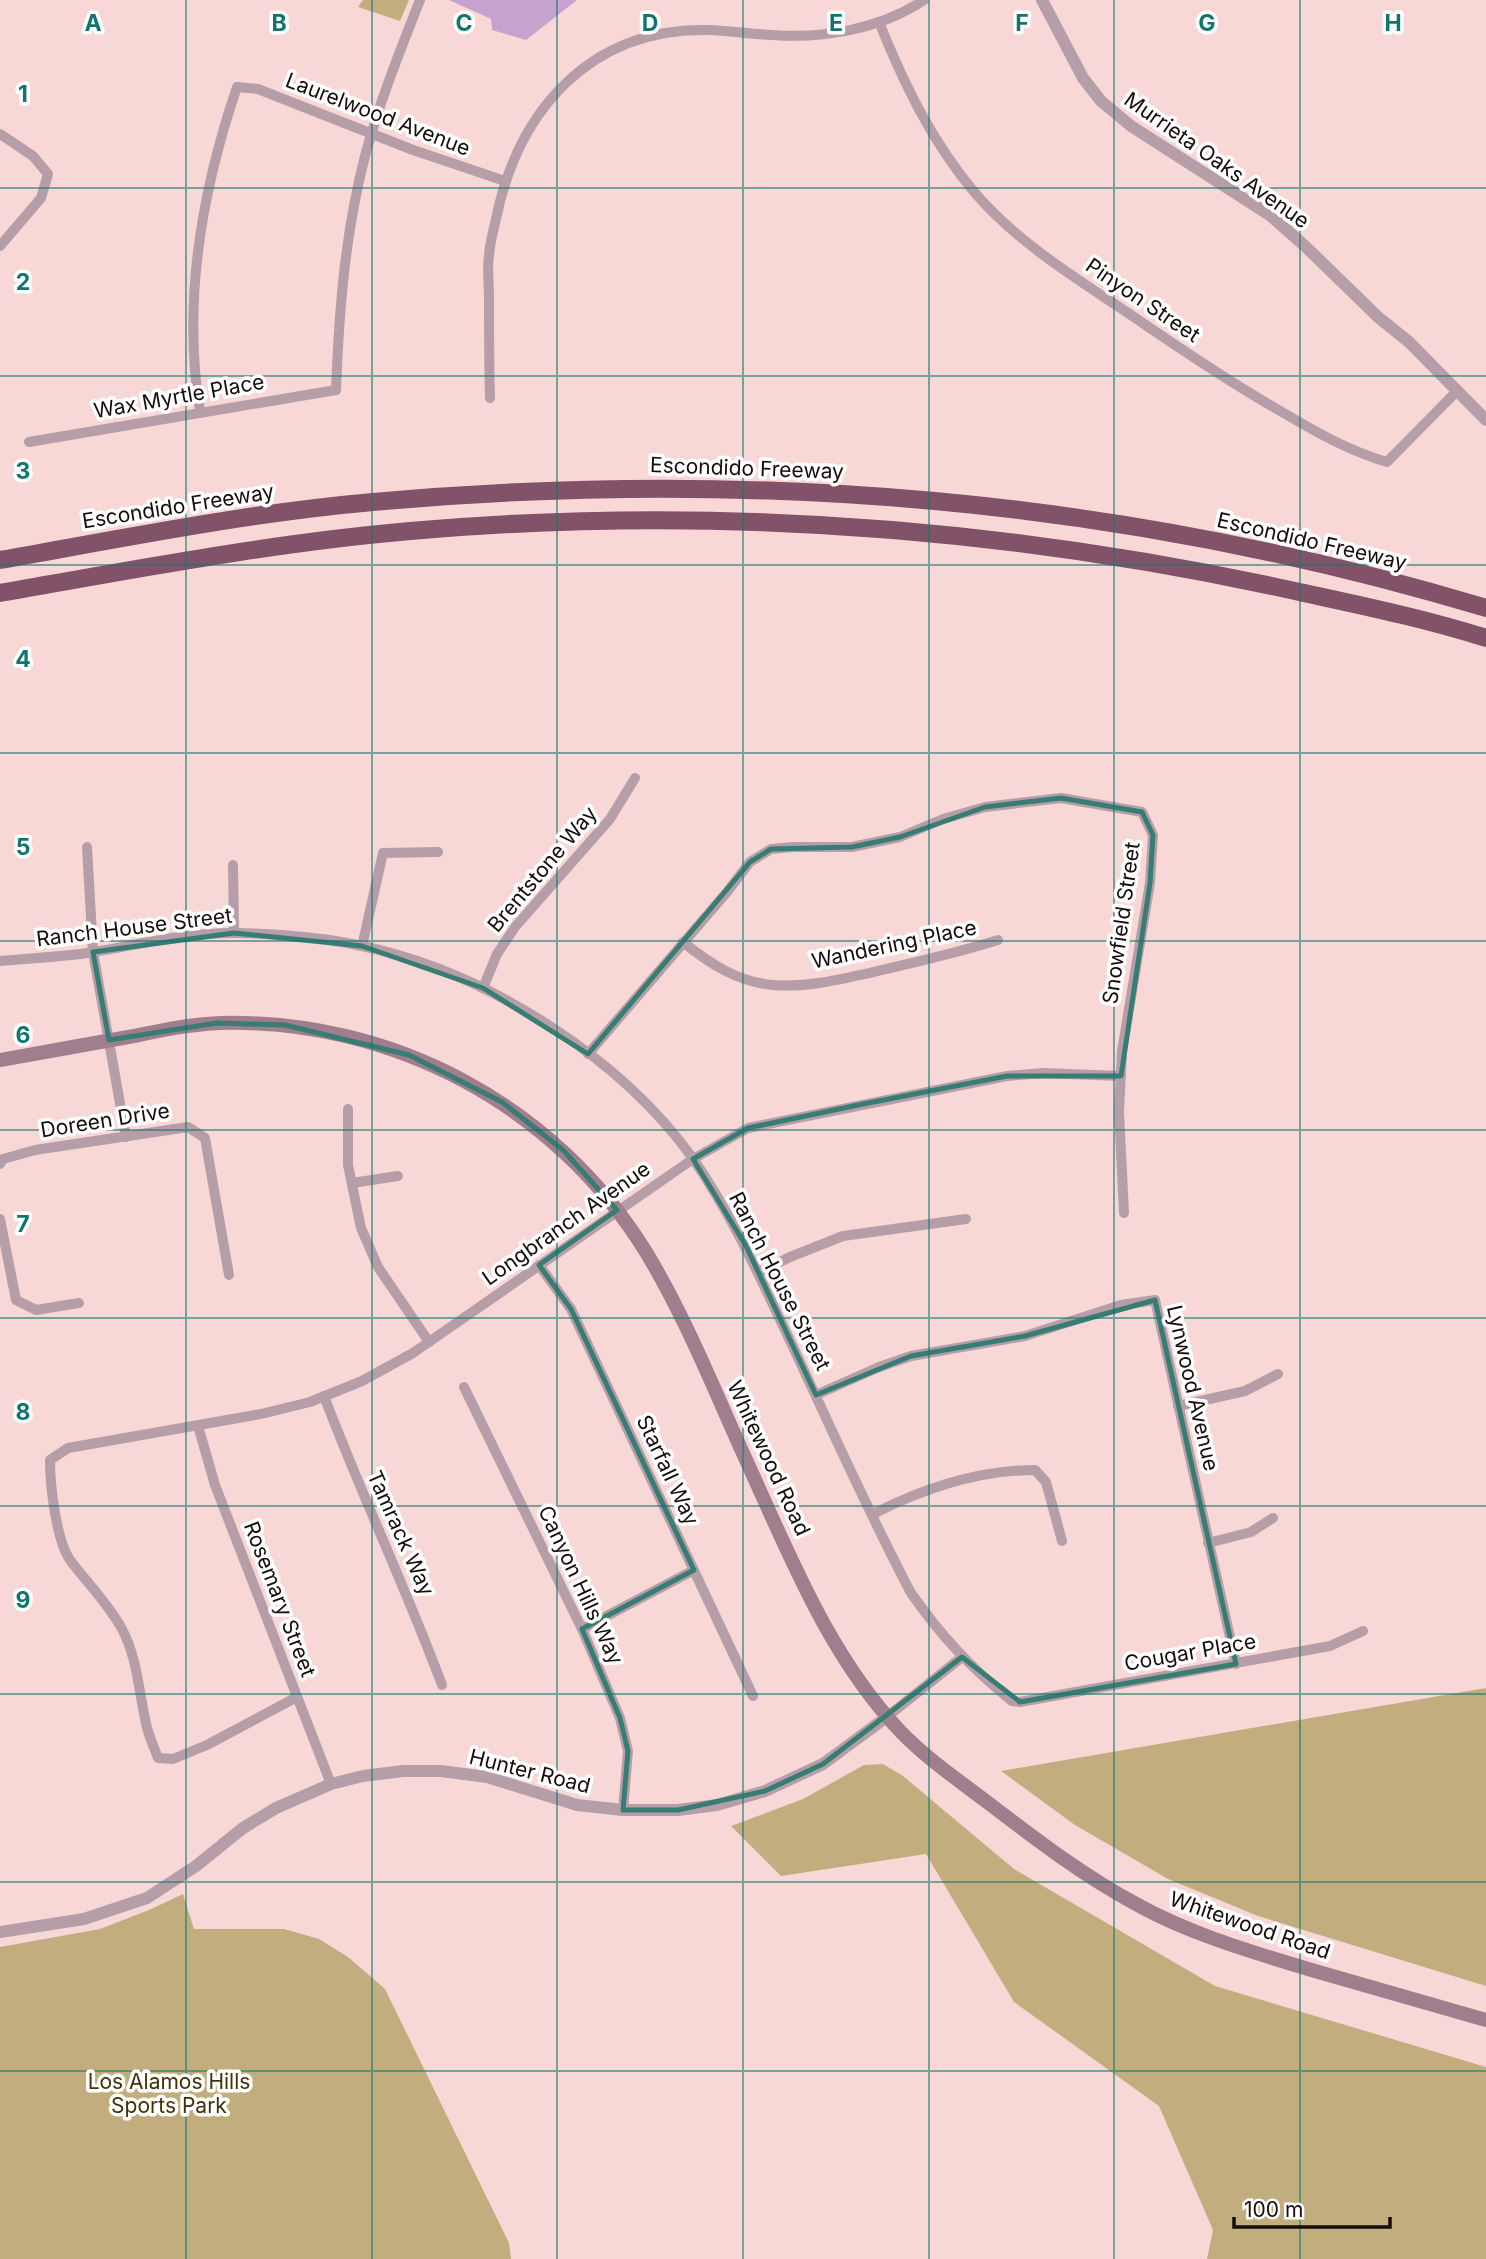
<svg xmlns="http://www.w3.org/2000/svg" width="1486" height="2259" viewBox="0 0 1486 2259" font-family="Inter,sans-serif">
  <style>
    .green { fill: #c2ad7e }
    .water { fill: #c4a3ce }
    .lines { fill: none; stroke-linecap: round; stroke-linejoin: round }
    .minor { stroke: #b69ea8; stroke-width: 10 }
    .tertiary { stroke: #b69ea8; stroke-width: 12 }
    .secondary { stroke: #a07e8d; stroke-width: 14 }
    .motorway { stroke: #825268; stroke-width: 18 }
    .marked { fill: none; stroke: #387d73; stroke-width: 5; stroke-linejoin: round }
    .grid { fill: none; stroke: #0f766e; stroke-width: 2; stroke-opacity: 0.55 }
    .labels { text-anchor: middle; dominant-baseline: central; stroke-width: 7; stroke-linejoin: round; paint-order: stroke }
    .street-label { font-size: 21px; fill: #150c0b; stroke: #fff }
    .park-label { font-size: 21px; fill: #413107; stroke: #fff }
    .grid-label { font-size: 23px; text-anchor: middle; font-weight: bold; fill: #0f766e; stroke: #fff; stroke-width: 7; stroke-linejoin: round; paint-order: stroke }
  </style>
  <rect width="100%" height="100%" fill="#f7d8d6"/>
  <g class="green">
    <polygon points="363,0 409,0 400,21 358,7"/>
    <polygon points="1486,1688 1486,1986 1258,1916 1168,1879 1075,1825 1001,1771"/>
    <polygon points="883,1764 903,1776 1014,1869 1215,1986 1486,2067 1486,2259 1207,2259 1213,2230 1159,2106 1014,2002 926,1854 781,1876 731,1826 803,1799 864,1765"/>
    <polygon points="183,1894 194,1929 284,1929 319,1939 348,1957 385,1989 509,2243 511,2259 0,2259 0,1947 100,1929 149,1910"/>
  </g>
  <polygon class="water" points="449,0 577,0 526,40 492,30 491,19"/>
  <g class="lines">
    <g class="minor">
      <path d="M879,22C904,84 932,142 975,193C1019,244 1079,280 1134,317C1182,350 1231,383 1282,412C1316,432 1349,451 1387,462L1458,390"/>
      <polyline points="0,134 33,156 48,174 41,198 0,246"/>
      <path d="M490,398C489,365 489,331 489,298C489,284 487,269 489,255C490,243 493,231 496,219C518,110 591,27 709,30C730,31 751,34 772,35C824,39 880,29 924,0"/>
      <path d="M200,411C182,302 202,190 237,87L258,89L413,150L505,181"/>
      <path d="M29,442L336,390C339,311 345,233 365,156C379,103 400,51 420,0"/>
      <polyline points="87,847 93,952 126,1137"/>
      <polyline points="233,865 234,933"/>
      <path d="M683,942C710,964 738,982 773,985C807,988 842,979 874,972C916,962 957,953 998,940"/>
      <polyline points="362,946 383,853 438,852"/>
      <path d="M0,961C31,958 63,957 94,952C141,944 189,932 237,933C279,934 322,937 362,946C486,972 621,1057 694,1160C731,1214 758,1273 786,1332C827,1419 866,1508 911,1593C942,1637 970,1667 1012,1701L1020,1702L1330,1646L1363,1631"/>
      <polyline points="483,988 497,954 515,927 610,819 635,778"/>
      <polyline points="588,1054 727,892 750,862 771,849 793,847 852,847 900,837 943,819 985,807 1061,798 1142,812 1153,835 1150,883 1122,1051 1119,1112 1124,1213"/>
      <polyline points="348,1109 348,1165 361,1228 378,1267 429,1342"/>
      <polyline points="0,1164 3,1159 35,1150 188,1127 205,1138 229,1275"/>
      <polyline points="352,1183 398,1176"/>
      <polyline points="0,1219 16,1300 36,1310 79,1303"/>
      <polyline points="539,1265 571,1309 753,1696"/>
      <polyline points="758,1273 790,1257 843,1236 966,1219"/>
      <polyline points="464,1387 582,1629 620,1718 628,1751 623,1810"/>
      <polyline points="816,1395 879,1367 911,1356 1025,1336 1121,1305 1155,1300 1236,1664"/>
      <path d="M324,1396C361,1494 406,1588 442,1685"/>
      <polyline points="1178,1406 1245,1391 1278,1374"/>
      <polyline points="198,1426 215,1485 331,1784"/>
      <path d="M873,1514C922,1489 979,1470 1035,1470L1046,1482L1062,1541"/>
      <polyline points="1208,1543 1251,1532 1273,1518"/>
      <polyline points="582,1629 694,1570"/>
      <path d="M297,1697L207,1745L173,1759L158,1758C154,1748 150,1738 147,1728C139,1695 138,1659 122,1629C108,1603 87,1583 70,1560C56,1540 50,1484 50,1460L68,1448L261,1414L310,1402L362,1381L413,1353L693,1159L748,1128L1007,1076L1043,1073L1121,1076"/>
      <polyline points="888,1716 962,1657"/>
    </g>
    <g class="tertiary">
      <polyline points="1042,0 1083,78 1101,101 1131,126 1271,216 1306,247 1378,317 1409,342 1486,420"/>
      <polyline points="0,1932 84,1919 147,1898 196,1866 243,1828 276,1808 331,1784 363,1776 403,1771 441,1771 487,1777 577,1805 623,1810 678,1810 717,1805 765,1791 823,1764 888,1716"/>
    </g>
    <path class="secondary" d="M0,1060C45,1052 89,1044 134,1036C163,1030 191,1024 221,1023C393,1019 555,1105 646,1252C686,1318 715,1392 747,1462C790,1556 829,1656 901,1732C927,1759 961,1782 991,1805C1038,1841 1084,1876 1136,1904C1190,1934 1249,1951 1308,1969C1368,1986 1427,2003 1486,2020"/>
    <g class="motorway">
      <path d="M0,560C124,538 248,513 373,502C752,468 1121,498 1486,608"/>
      <path d="M0,593C136,569 272,543 410,531C707,505 1005,527 1295,591C1359,605 1423,618 1486,638"/>
    </g>
  </g>
  <path class="marked" d="M1061,798L1142,812L1153,835L1150,883L1121,1076H1007L858,1105L748,1128L693,1159L746,1246L816,1395L911,1356L1025,1336L1155,1300L1236,1664L1020,1702L962,1657L823,1764L765,1791L678,1810H623L628,1751L620,1718L582,1629L694,1570L571,1309L539,1265L617,1210L563,1150L502,1102L409,1055L285,1025L217,1023L109,1040L93,952L234,933L362,946L483,988L588,1054L750,862L771,849L852,847L900,837L985,807Z"/>
  <path class="grid" d="M186,0V2259M372,0V2259M557,0V2259M743,0V2259M929,0V2259M1114,0V2259M1300,0V2259M0,188H1486M0,376H1486M0,565H1486M0,753H1486M0,941H1486M0,1130H1486M0,1318H1486M0,1506H1486M0,1694H1486M0,1882H1486M0,2071H1486"/>
  <g class="labels">
    <g class="street-label">
      <text transform="translate(378 114) rotate(21)">Laurelwood Avenue</text>
      <text transform="translate(1217 160) rotate(35)">Murrieta Oaks Avenue</text>
      <text transform="translate(1143 300) rotate(34)">Pinyon Street</text>
      <text transform="translate(179 396) rotate(-10)">Wax Myrtle Place</text>
      <text transform="translate(747 468) rotate(2)">Escondido Freeway</text>
      <text transform="translate(178 506) rotate(-9)">Escondido Freeway</text>
      <text transform="translate(1312 541) rotate(13)">Escondido Freeway</text>
      <text transform="translate(542 869) rotate(-50)">Brentstone Way</text>
      <text transform="translate(1121 923) rotate(-82)">Snowfield Street</text>
      <text transform="translate(134 927) rotate(-7)">Ranch House Street</text>
      <text transform="translate(894 944) rotate(-12)">Wandering Place</text>
      <text transform="translate(105 1120) rotate(-9)">Doreen Drive</text>
      <text transform="translate(566 1223) rotate(-35)">Longbranch Avenue</text>
      <text transform="translate(780 1281) rotate(63)">Ranch House Street</text>
      <text transform="translate(1193 1388) rotate(77)">Lynwood Avenue</text>
      <text transform="translate(769 1458) rotate(65)">Whitewood Road</text>
      <text transform="translate(668 1470) rotate(65)">Starfall Way</text>
      <text transform="translate(401 1533) rotate(66)">Tamrack Way</text>
      <text transform="translate(581 1585) rotate(65)">Canyon Hills Way</text>
      <text transform="translate(280 1599) rotate(69)">Rosemary Street</text>
      <text transform="translate(1190 1652) rotate(-10)">Cougar Place</text>
      <text transform="translate(530 1771) rotate(14)">Hunter Road</text>
      <text transform="translate(1250 1925) rotate(19)">Whitewood Road</text>
    </g>
    <g class="park-label">
      <text x="169" y="2081">Los Alamos Hills<tspan x="169" dy="24">Sports Park</tspan></text>
    </g>
  </g>
  <g class="grid-label">
    <text x="93" y="31">A</text>
    <text x="279" y="31">B</text>
    <text x="464" y="31">C</text>
    <text x="650" y="31">D</text>
    <text x="836" y="31">E</text>
    <text x="1022" y="31">F</text>
    <text x="1207" y="31">G</text>
    <text x="1393" y="31">H</text>
    <text x="23" y="102">1</text>
    <text x="23" y="290">2</text>
    <text x="23" y="479">3</text>
    <text x="23" y="667">4</text>
    <text x="23" y="855">5</text>
    <text x="23" y="1043">6</text>
    <text x="23" y="1232">7</text>
    <text x="23" y="1420">8</text>
    <text x="23" y="1608">9</text>
  </g>
  <path d="M1234 2217v10h156v-10" fill="none" stroke="#150c0b" stroke-width="3.5"/>
  <text x="1244" y="2217" font-size="21" fill="#150c0b" stroke="#ffffff" stroke-width="5" paint-order="stroke">100 m</text>
</svg>
